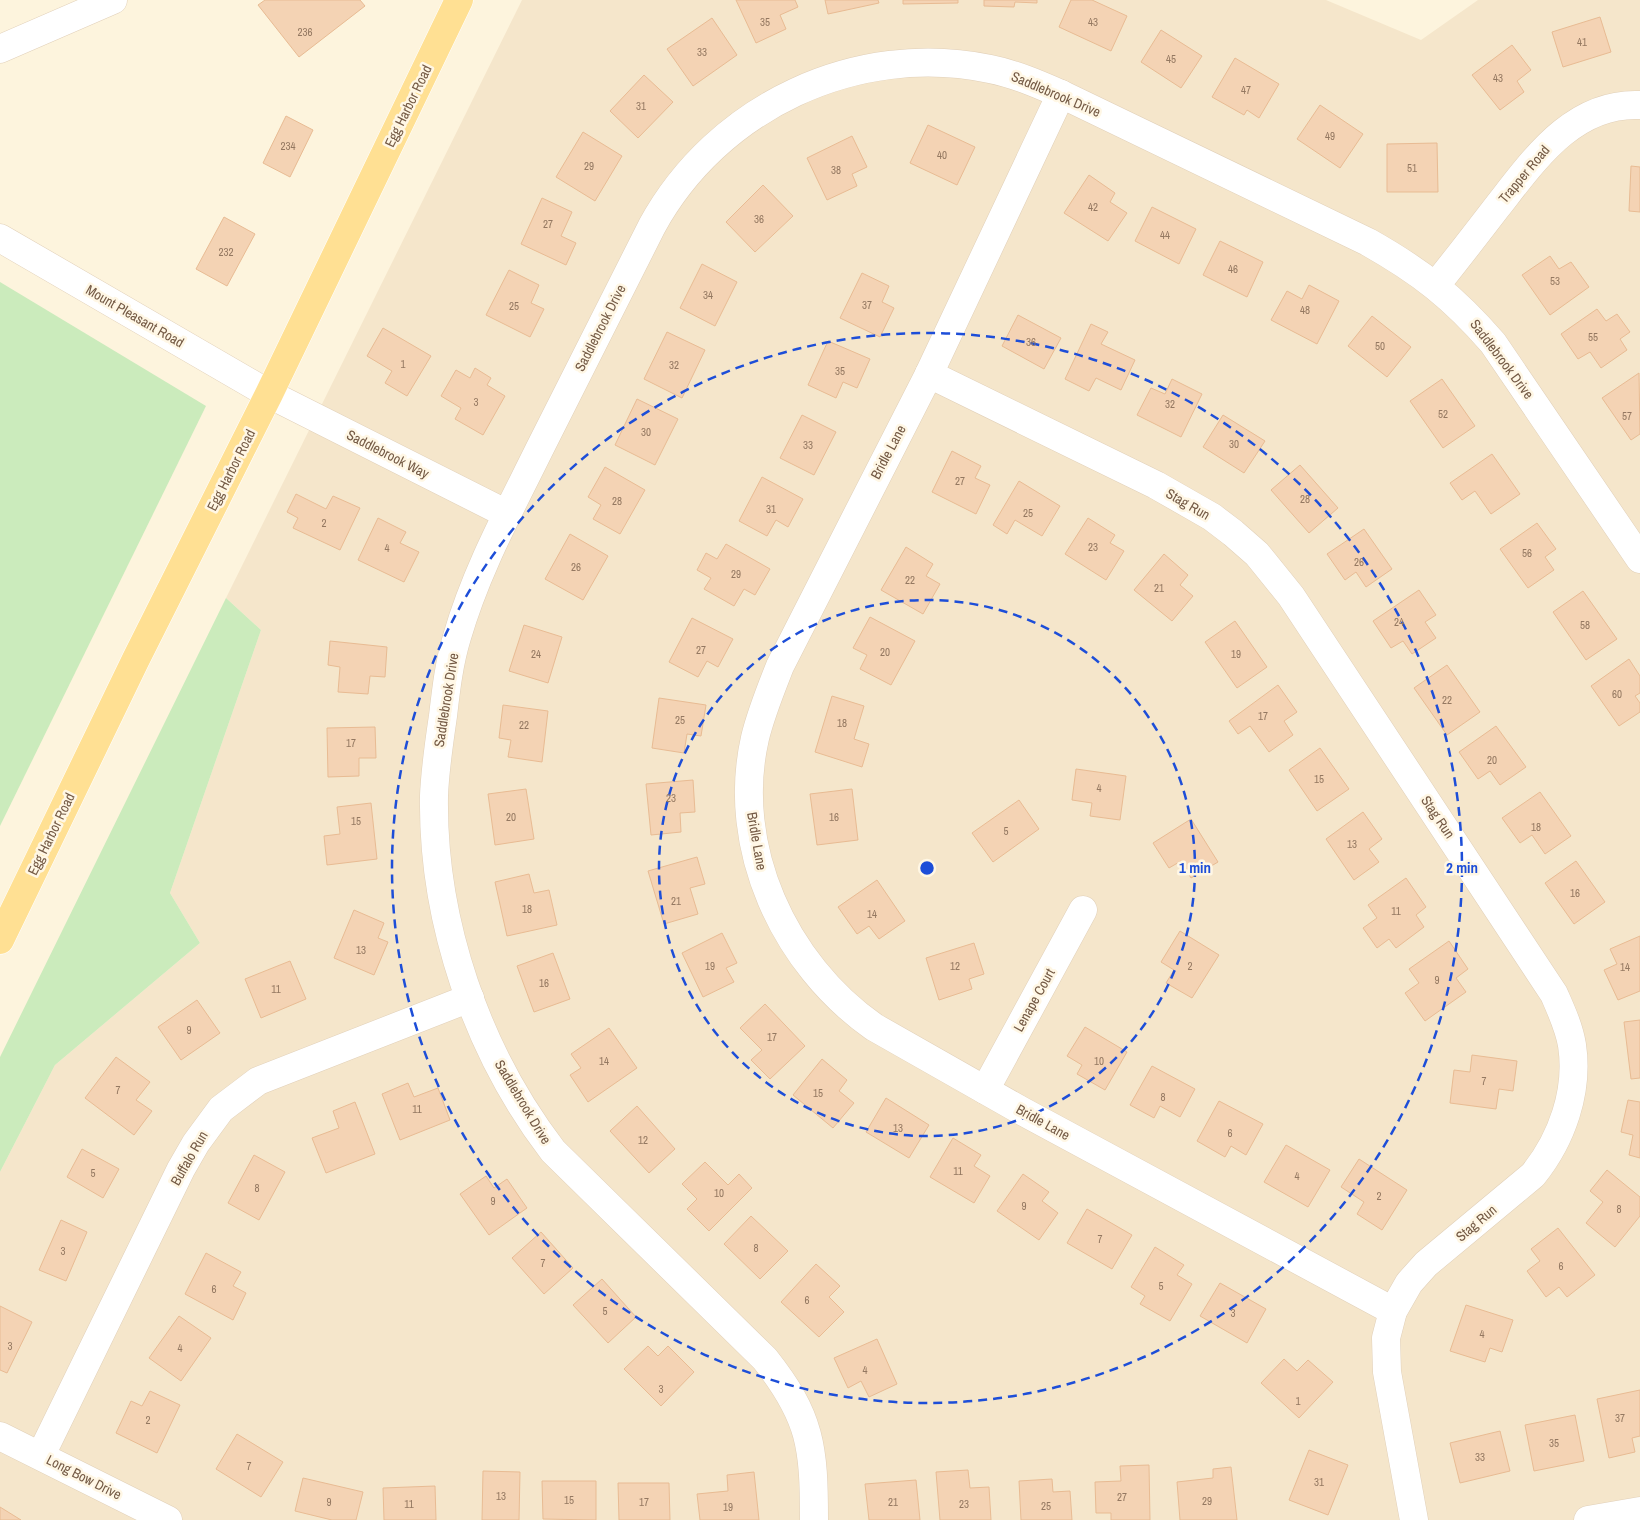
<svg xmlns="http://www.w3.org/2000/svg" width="1640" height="1520" viewBox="0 0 1640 1520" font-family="'Archivo Narrow',sans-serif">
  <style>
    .residential { fill: #f5e6cb }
    .green { fill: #cbebbc }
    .building { fill: #f4d3b4; stroke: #e8bb93 }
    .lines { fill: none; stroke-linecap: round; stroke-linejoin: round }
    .minor-casing { stroke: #e1d0b9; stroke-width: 29 }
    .major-casing { stroke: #fff; stroke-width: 29 }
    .minor { stroke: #fff; stroke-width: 28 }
    .major { stroke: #ffe093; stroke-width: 28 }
    .ring { fill: none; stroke: #1d4ed8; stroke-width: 2.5; stroke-dasharray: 9 6 }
    .labels { text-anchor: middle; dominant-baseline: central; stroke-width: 5; stroke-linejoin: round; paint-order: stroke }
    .number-label { font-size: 11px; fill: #947861 }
    .street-label { font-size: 14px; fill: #745a45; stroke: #fff7e5 }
    .centre { fill: #1d4ed8; stroke: #fff7e5; stroke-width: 2.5 }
    .ring-label { font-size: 15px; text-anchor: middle; font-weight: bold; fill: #1d4ed8; stroke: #fff7e5; stroke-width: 5; stroke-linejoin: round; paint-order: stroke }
  </style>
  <rect width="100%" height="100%" fill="#fdf4dd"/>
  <polygon class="residential" points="522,0 1326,0 1421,40 1478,0 1640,0 1640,1520 0,1520 0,1172 55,1065 200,943 170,893 261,630 226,598"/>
  <g class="green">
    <polygon points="0,282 206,406 0,826"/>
    <polygon points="226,598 261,630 170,893 200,943 55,1065 0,1172 0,1057"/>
  </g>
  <g class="building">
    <polygon points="265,0 360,0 365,6 299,57 258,5"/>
    <polygon points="736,0 795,0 798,7 780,15 786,29 756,43"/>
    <polygon points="825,0 878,0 879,3 828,14"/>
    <polygon points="903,0 958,0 958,3 903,4"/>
    <polygon points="984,0 1037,0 1037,3 1015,2 1014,7 984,6"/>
    <polygon points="1071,0 1092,0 1127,16 1111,51 1059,27"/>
    <polygon points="1600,17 1611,52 1563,67 1552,32"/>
    <polygon points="712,18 737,55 693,86 667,49"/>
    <polygon points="1161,30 1202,56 1181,88 1141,62"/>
    <polygon points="1512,45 1531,70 1517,81 1524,92 1500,110 1472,75"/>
    <polygon points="1235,58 1279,84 1259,118 1247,110 1244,115 1212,97"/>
    <polygon points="644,75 673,102 638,138 610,111"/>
    <polygon points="1320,105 1363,134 1340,168 1297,139"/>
    <polygon points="286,116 313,130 290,177 263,163"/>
    <polygon points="928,125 975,147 957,185 910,163"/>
    <polygon points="583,132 622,156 595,201 556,177"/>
    <polygon points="852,136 867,167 852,174 857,186 827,200 807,158"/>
    <polygon points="1437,143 1438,192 1387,192 1387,144"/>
    <polygon points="1631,166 1640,167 1640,212 1629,211"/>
    <polygon points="1089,175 1115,193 1110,202 1127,213 1108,241 1064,213"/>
    <polygon points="763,185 793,216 755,252 726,222"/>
    <polygon points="542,198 572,212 561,236 576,243 566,265 521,244"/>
    <polygon points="1152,207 1196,229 1179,264 1135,241"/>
    <polygon points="224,217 255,234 227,286 196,269"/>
    <polygon points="1220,241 1263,262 1247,297 1203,275"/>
    <polygon points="1550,256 1559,269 1571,262 1589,287 1550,315 1522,275"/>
    <polygon points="702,264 737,282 715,326 680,308"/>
    <polygon points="509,270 539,285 531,303 544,309 530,337 486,315"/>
    <polygon points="862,273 889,286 882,302 894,308 880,337 840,318"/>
    <polygon points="1309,285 1339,301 1317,344 1271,320 1287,291 1302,299"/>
    <polygon points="1597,309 1606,321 1617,314 1630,332 1620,339 1627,350 1601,368 1590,352 1578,359 1561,334"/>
    <polygon points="1018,315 1061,338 1044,369 1002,346"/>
    <polygon points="1372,316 1411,347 1387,377 1348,346"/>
    <polygon points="1091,324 1108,332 1101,344 1135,360 1121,390 1096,378 1089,391 1065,379"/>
    <polygon points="383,328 431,356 407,396 385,383 392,371 367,356"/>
    <polygon points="667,332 705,350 682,398 644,379"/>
    <polygon points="828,341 870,359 857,388 843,382 836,398 808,385"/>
    <polygon points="475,368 491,378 487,385 505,396 483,435 455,419 461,408 441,396 456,370 470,378"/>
    <polygon points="1639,373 1640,434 1631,440 1602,398"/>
    <polygon points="1172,379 1202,394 1181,437 1137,415 1151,388 1165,394"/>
    <polygon points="1442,379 1475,426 1443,448 1410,401"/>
    <polygon points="637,399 678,419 655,465 615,445"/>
    <polygon points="802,415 836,432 814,475 780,458"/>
    <polygon points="1223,415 1265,441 1244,473 1203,447"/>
    <polygon points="952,451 981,466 975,478 990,485 976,514 932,492"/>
    <polygon points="1492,454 1520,494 1491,514 1475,491 1462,500 1450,483"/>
    <polygon points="1300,465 1338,508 1309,533 1271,490"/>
    <polygon points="605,467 645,490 620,534 593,519 601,505 588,497"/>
    <polygon points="762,477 803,499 788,527 776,520 767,536 739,521"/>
    <polygon points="1019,481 1060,506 1042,536 1015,520 1007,534 993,525"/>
    <polygon points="296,494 326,509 333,496 360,508 340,550 293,528 298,518 287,512"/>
    <polygon points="378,518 406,532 400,543 419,552 404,582 358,560"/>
    <polygon points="1088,518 1115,535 1110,543 1124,551 1106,580 1065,554"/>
    <polygon points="1537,523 1556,549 1545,557 1554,570 1528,588 1500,549"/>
    <polygon points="1364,529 1392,569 1366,587 1356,572 1345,580 1327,554"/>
    <polygon points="570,534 608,556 583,600 545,579"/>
    <polygon points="726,544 770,569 755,595 744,589 734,606 704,589 711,578 697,570 706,553 717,559"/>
    <polygon points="906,547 933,564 926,576 940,584 923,614 881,590"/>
    <polygon points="1164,554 1188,575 1180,585 1193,596 1172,621 1134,590"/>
    <polygon points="1419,590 1436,615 1425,622 1436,638 1412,654 1403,641 1391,648 1373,621"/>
    <polygon points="1583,591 1617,639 1586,660 1553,612"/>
    <polygon points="870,617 915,641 891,685 860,669 867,655 853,648"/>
    <polygon points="692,618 733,639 718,667 707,661 698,677 669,662"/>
    <polygon points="1235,621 1267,667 1237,688 1205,642"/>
    <polygon points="524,625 562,637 548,683 509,671"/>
    <polygon points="330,641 387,647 385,677 370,676 368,694 338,692 340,667 328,665"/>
    <polygon points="1629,659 1640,676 1640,693 1635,696 1640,703 1640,712 1619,726 1591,686"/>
    <polygon points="1447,665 1480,712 1447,735 1414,688"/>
    <polygon points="1278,685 1297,712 1284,721 1293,735 1269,752 1250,726 1238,734 1229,721"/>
    <polygon points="832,696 864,706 854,739 869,744 862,767 815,752"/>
    <polygon points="659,698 706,705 701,736 687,734 684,753 652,748"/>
    <polygon points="503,705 548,711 542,762 508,757 511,740 499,738"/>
    <polygon points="1496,726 1526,767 1500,785 1490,771 1478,779 1459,752"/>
    <polygon points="375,727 376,758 359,758 359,776 328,777 327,728"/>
    <polygon points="1320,748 1349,789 1317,811 1289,770"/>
    <polygon points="1076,769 1126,776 1120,820 1090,816 1092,803 1072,800"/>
    <polygon points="693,780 695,812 680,813 681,832 651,835 646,784"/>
    <polygon points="526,789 534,839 495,845 488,794"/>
    <polygon points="852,789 858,840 817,845 810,794"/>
    <polygon points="1540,792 1571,836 1545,854 1532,835 1520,843 1502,818"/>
    <polygon points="1019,800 1039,829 993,862 972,833"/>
    <polygon points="371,803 377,859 327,865 324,836 340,834 337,807"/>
    <polygon points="1363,812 1382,839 1369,849 1379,862 1354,880 1326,839"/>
    <polygon points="1191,819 1218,862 1191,878 1181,861 1169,868 1153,843"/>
    <polygon points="697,857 705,884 690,888 698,914 664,924 648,871"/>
    <polygon points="1576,861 1605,902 1574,924 1545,883"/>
    <polygon points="529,874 534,893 549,890 557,925 507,936 495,882"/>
    <polygon points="1406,878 1426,907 1416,915 1424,927 1396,948 1389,939 1377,948 1363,928 1377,918 1368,905"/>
    <polygon points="877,880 905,921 879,939 869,926 857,934 838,907"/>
    <polygon points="354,910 384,923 378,938 388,942 374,975 334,958"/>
    <polygon points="1180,931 1219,955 1192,998 1166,983 1174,970 1161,962"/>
    <polygon points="722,933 737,963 726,968 734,982 703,997 682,953"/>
    <polygon points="1640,936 1640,991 1618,1000 1604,970 1617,964 1610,949"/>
    <polygon points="1449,941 1468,969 1456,978 1466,992 1425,1021 1405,993 1419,983 1409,969"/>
    <polygon points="974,943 984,974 969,979 972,989 939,1000 926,958"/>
    <polygon points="553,953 570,999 534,1012 517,966"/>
    <polygon points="290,961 306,999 261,1018 245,979"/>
    <polygon points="197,1000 220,1033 181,1060 158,1027"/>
    <polygon points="765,1004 805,1046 770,1079 751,1060 762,1050 740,1028"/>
    <polygon points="1640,1020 1640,1078 1631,1079 1624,1022"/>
    <polygon points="1085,1027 1127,1052 1105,1090 1077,1074 1082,1065 1067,1056"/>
    <polygon points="609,1028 637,1068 588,1102 570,1075 581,1068 571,1054"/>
    <polygon points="1472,1055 1517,1061 1513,1091 1499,1089 1496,1109 1450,1103 1454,1070 1470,1072"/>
    <polygon points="116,1057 150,1082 136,1100 152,1111 134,1135 85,1098"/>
    <polygon points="822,1059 847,1080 839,1091 854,1103 833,1128 793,1095"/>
    <polygon points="1152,1066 1195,1089 1180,1117 1160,1106 1154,1118 1130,1105"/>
    <polygon points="408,1083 414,1097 438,1088 450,1120 400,1140 382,1094"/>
    <polygon points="886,1098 929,1125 909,1158 866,1132"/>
    <polygon points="1628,1100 1640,1102 1640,1158 1629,1155 1633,1135 1621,1132"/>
    <polygon points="1219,1101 1263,1124 1246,1155 1231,1146 1225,1157 1197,1141"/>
    <polygon points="355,1102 375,1154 326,1173 312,1138 339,1128 333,1111"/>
    <polygon points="637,1106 675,1149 649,1173 610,1131"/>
    <polygon points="953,1138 981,1155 974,1166 990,1176 974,1203 930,1177"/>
    <polygon points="1286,1145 1330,1170 1308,1207 1264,1182"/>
    <polygon points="82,1149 119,1169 103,1198 67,1177"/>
    <polygon points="254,1155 285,1172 259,1220 228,1203"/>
    <polygon points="1359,1159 1407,1190 1382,1230 1357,1214 1364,1202 1341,1187"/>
    <polygon points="705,1162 728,1185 739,1174 752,1188 709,1231 687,1209 697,1199 682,1184"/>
    <polygon points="1607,1170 1640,1197 1640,1216 1615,1247 1586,1223 1603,1202 1590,1191"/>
    <polygon points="1023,1174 1049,1192 1042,1201 1058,1213 1039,1240 997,1211"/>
    <polygon points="486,1176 494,1188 507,1179 527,1208 489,1235 460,1194"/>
    <polygon points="1087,1209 1132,1235 1112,1269 1067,1243"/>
    <polygon points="751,1216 788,1251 760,1279 724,1244"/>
    <polygon points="61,1220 87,1232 66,1281 39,1270"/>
    <polygon points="1558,1228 1595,1275 1567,1297 1559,1287 1546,1297 1527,1271 1540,1261 1531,1249"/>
    <polygon points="541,1232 573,1268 544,1294 512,1258"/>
    <polygon points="1155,1247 1184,1265 1177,1275 1192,1284 1170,1321 1140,1304 1145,1296 1131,1287"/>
    <polygon points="206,1253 241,1272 233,1286 246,1293 233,1320 185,1294"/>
    <polygon points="816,1264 840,1286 829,1297 844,1312 819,1337 781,1302"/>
    <polygon points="602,1279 636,1317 608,1343 573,1305"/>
    <polygon points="1220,1283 1266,1309 1247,1343 1200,1316"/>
    <polygon points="1466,1305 1513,1320 1502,1352 1490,1348 1485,1362 1450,1351"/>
    <polygon points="0,1306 32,1322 7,1373 0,1370"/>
    <polygon points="179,1316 211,1338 181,1381 149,1358"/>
    <polygon points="877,1339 897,1384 869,1397 861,1381 848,1388 834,1358"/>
    <polygon points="648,1346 658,1356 668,1346 694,1372 661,1406 624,1369"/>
    <polygon points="1284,1359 1297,1371 1308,1360 1333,1382 1299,1418 1261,1383"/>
    <polygon points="1640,1390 1640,1436 1632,1438 1635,1452 1609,1458 1597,1399"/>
    <polygon points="150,1391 180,1405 157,1453 116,1433 131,1401 142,1406"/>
    <polygon points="1575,1415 1584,1461 1534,1471 1525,1425"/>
    <polygon points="1500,1431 1510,1471 1460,1483 1450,1443"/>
    <polygon points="237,1434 283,1462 261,1497 216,1469"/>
    <polygon points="1309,1450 1348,1465 1328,1515 1289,1500"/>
    <polygon points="1149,1465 1150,1520 1111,1520 1111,1513 1096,1513 1095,1482 1121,1481 1120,1466"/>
    <polygon points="1231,1467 1237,1520 1180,1520 1177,1482 1213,1478 1213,1469"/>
    <polygon points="968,1470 970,1488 989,1487 991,1520 940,1520 936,1472"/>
    <polygon points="483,1471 520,1472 519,1520 482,1520"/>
    <polygon points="754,1472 759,1520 700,1520 697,1494 728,1491 727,1475"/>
    <polygon points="303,1478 363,1492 356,1520 332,1520 295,1511"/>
    <polygon points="1052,1479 1053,1492 1070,1491 1072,1520 1021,1520 1019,1481"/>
    <polygon points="916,1480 920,1520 869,1520 865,1484"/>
    <polygon points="542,1481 596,1481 596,1520 543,1519"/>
    <polygon points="618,1483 669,1483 670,1520 619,1520"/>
    <polygon points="435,1486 436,1520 384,1520 383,1488"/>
    <polygon points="0,1507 21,1520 0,1520"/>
  </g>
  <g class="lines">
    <g class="minor-casing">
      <g id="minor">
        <polyline points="0,49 113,0"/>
        <path d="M1061,94L929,374L780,666C771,689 761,713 755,738C730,847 784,964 874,1027L1022,1111L1393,1311"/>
        <polyline points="0,238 269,394 507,514"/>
        <path d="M1436,285C1457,259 1477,233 1497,207C1534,160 1573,102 1640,105"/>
        <path d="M929,374L1156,485L1212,517L1233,533L1257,554L1291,596L1554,994C1561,1010 1569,1027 1572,1045C1579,1091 1562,1139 1533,1175L1426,1264L1409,1283L1393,1311L1386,1338L1387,1372L1414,1520"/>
        <polyline points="985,1090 1083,910"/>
        <polyline points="0,1436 168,1520"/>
        <polyline points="41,1455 181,1169 196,1143 221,1109 258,1081 470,998"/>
        <path d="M814,1520C814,1447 811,1417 765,1359L553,1151C477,1052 432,921 434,796C435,769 439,743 443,716C446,690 449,663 457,637C476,571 509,511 539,450C577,375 614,300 652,226C717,107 856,41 990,69C1015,74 1038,84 1061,94L1368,242C1421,272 1453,297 1493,343L1640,559"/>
        <polyline points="1588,1520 1640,1511"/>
      </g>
    </g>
    <g class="major-casing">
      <polyline id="major" points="0,940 136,659 269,394 459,0"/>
    </g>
    <use href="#minor" class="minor"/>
    <use href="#major" class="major"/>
  </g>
  <g class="ring">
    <circle cx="927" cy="868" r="268"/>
    <circle cx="927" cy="868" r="535"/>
  </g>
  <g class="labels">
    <g class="number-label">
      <text x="765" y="22">35</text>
      <text x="1093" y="22">43</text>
      <text x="305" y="32">236</text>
      <text x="1582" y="42">41</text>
      <text x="702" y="52">33</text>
      <text x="1171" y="59">45</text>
      <text x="1498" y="78">43</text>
      <text x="1246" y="90">47</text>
      <text x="641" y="106">31</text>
      <text x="1330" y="136">49</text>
      <text x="288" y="146">234</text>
      <text x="942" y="155">40</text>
      <text x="589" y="166">29</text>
      <text x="1412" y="168">51</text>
      <text x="836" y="170">38</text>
      <text x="1093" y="207">42</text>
      <text x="759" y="219">36</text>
      <text x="548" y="224">27</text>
      <text x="1165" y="235">44</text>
      <text x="226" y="252">232</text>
      <text x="1233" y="269">46</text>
      <text x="1555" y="281">53</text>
      <text x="708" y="295">34</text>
      <text x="867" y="305">37</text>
      <text x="514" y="306">25</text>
      <text x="1305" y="310">48</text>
      <text x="1593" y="337">55</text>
      <text x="1031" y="342">36</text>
      <text x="1380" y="346">50</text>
      <text x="403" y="364">1</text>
      <text x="674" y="365">32</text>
      <text x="840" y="371">35</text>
      <text x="476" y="402">3</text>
      <text x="1170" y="404">32</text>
      <text x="1443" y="414">52</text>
      <text x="1627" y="416">57</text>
      <text x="646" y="432">30</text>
      <text x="1234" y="444">30</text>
      <text x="808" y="445">33</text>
      <text x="960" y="481">27</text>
      <text x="1305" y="499">28</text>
      <text x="617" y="501">28</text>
      <text x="771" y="509">31</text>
      <text x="1028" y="513">25</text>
      <text x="324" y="523">2</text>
      <text x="1093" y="547">23</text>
      <text x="387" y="548">4</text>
      <text x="1527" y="553">56</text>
      <text x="1359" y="562">26</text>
      <text x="576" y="567">26</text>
      <text x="736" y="574">29</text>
      <text x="910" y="580">22</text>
      <text x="1159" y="588">21</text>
      <text x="1399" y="622">24</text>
      <text x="1585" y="625">58</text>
      <text x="701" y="650">27</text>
      <text x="885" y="652">20</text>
      <text x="536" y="654">24</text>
      <text x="1236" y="654">19</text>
      <text x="1617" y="694">60</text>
      <text x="1447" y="700">22</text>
      <text x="1263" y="716">17</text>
      <text x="680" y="720">25</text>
      <text x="842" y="723">18</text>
      <text x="524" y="725">22</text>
      <text x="351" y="743">17</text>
      <text x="1492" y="760">20</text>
      <text x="1319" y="779">15</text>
      <text x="1099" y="788">4</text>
      <text x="671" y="798">23</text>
      <text x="511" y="817">20</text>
      <text x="834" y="817">16</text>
      <text x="356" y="821">15</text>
      <text x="1536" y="827">18</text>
      <text x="1006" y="831">5</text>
      <text x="1352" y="844">13</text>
      <text x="1575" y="893">16</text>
      <text x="676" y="901">21</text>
      <text x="527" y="909">18</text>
      <text x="1396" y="911">11</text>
      <text x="872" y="914">14</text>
      <text x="361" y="950">13</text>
      <text x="710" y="966">19</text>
      <text x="955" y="966">12</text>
      <text x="1190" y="966">2</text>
      <text x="1625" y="967">14</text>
      <text x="1437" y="980">9</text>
      <text x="544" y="983">16</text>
      <text x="276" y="989">11</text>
      <text x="189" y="1030">9</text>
      <text x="772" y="1037">17</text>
      <text x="604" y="1061">14</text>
      <text x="1099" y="1061">10</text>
      <text x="1484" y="1081">7</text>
      <text x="118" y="1090">7</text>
      <text x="818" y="1093">15</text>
      <text x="1163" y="1097">8</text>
      <text x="417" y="1109">11</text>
      <text x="898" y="1128">13</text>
      <text x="1230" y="1133">6</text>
      <text x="643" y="1140">12</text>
      <text x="958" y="1171">11</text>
      <text x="93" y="1173">5</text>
      <text x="1297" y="1176">4</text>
      <text x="257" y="1188">8</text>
      <text x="719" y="1193">10</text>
      <text x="1379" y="1196">2</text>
      <text x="493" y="1201">9</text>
      <text x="1024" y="1206">9</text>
      <text x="1619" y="1209">8</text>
      <text x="1100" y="1239">7</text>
      <text x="756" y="1248">8</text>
      <text x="63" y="1251">3</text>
      <text x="543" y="1263">7</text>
      <text x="1561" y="1266">6</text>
      <text x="1161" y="1286">5</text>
      <text x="214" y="1289">6</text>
      <text x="807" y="1300">6</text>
      <text x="605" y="1311">5</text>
      <text x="1233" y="1313">3</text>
      <text x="1482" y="1334">4</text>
      <text x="10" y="1346">3</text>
      <text x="180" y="1348">4</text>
      <text x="865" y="1370">4</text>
      <text x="661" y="1389">3</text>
      <text x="1298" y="1401">1</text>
      <text x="1620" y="1418">37</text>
      <text x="148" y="1420">2</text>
      <text x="1554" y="1443">35</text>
      <text x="1480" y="1457">33</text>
      <text x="249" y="1466">7</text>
      <text x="1319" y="1482">31</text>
      <text x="501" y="1496">13</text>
      <text x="1122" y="1497">27</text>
      <text x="569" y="1500">15</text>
      <text x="1207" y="1501">29</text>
      <text x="329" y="1502">9</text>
      <text x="644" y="1502">17</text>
      <text x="893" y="1502">21</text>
      <text x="409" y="1504">11</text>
      <text x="964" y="1504">23</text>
      <text x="1046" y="1506">25</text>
      <text x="728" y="1507">19</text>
    </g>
    <g class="street-label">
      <text transform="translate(1056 94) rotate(23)">Saddlebrook Drive</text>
      <text transform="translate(408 106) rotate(-64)">Egg Harbor Road</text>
      <text transform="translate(1524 174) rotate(-50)">Trapper Road</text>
      <text transform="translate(135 316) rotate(30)">Mount Pleasant Road</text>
      <text transform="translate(600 328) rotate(-63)">Saddlebrook Drive</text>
      <text transform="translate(1502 359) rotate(53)">Saddlebrook Drive</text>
      <text transform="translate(888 452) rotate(-62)">Bridle Lane</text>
      <text transform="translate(388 454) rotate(27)">Saddlebrook Way</text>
      <text transform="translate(231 470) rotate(-63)">Egg Harbor Road</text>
      <text transform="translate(1188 504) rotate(30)">Stag Run</text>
      <text transform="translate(446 700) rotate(-81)">Saddlebrook Drive</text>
      <text transform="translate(1438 817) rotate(56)">Stag Run</text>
      <text transform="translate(51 834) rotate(-64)">Egg Harbor Road</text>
      <text transform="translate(757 841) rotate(80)">Bridle Lane</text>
      <text transform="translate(1034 1000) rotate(-61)">Lenape Court</text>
      <text transform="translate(523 1102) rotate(59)">Saddlebrook Drive</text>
      <text transform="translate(1043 1122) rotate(29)">Bridle Lane</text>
      <text transform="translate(189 1158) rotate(-60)">Buffalo Run</text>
      <text transform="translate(1476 1223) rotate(-40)">Stag Run</text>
      <text transform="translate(84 1477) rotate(27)">Long Bow Drive</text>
    </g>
  </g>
  <circle cx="927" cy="868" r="8" class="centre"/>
  <g class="ring-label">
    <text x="1195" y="873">1 min</text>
    <text x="1462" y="873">2 min</text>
  </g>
</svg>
